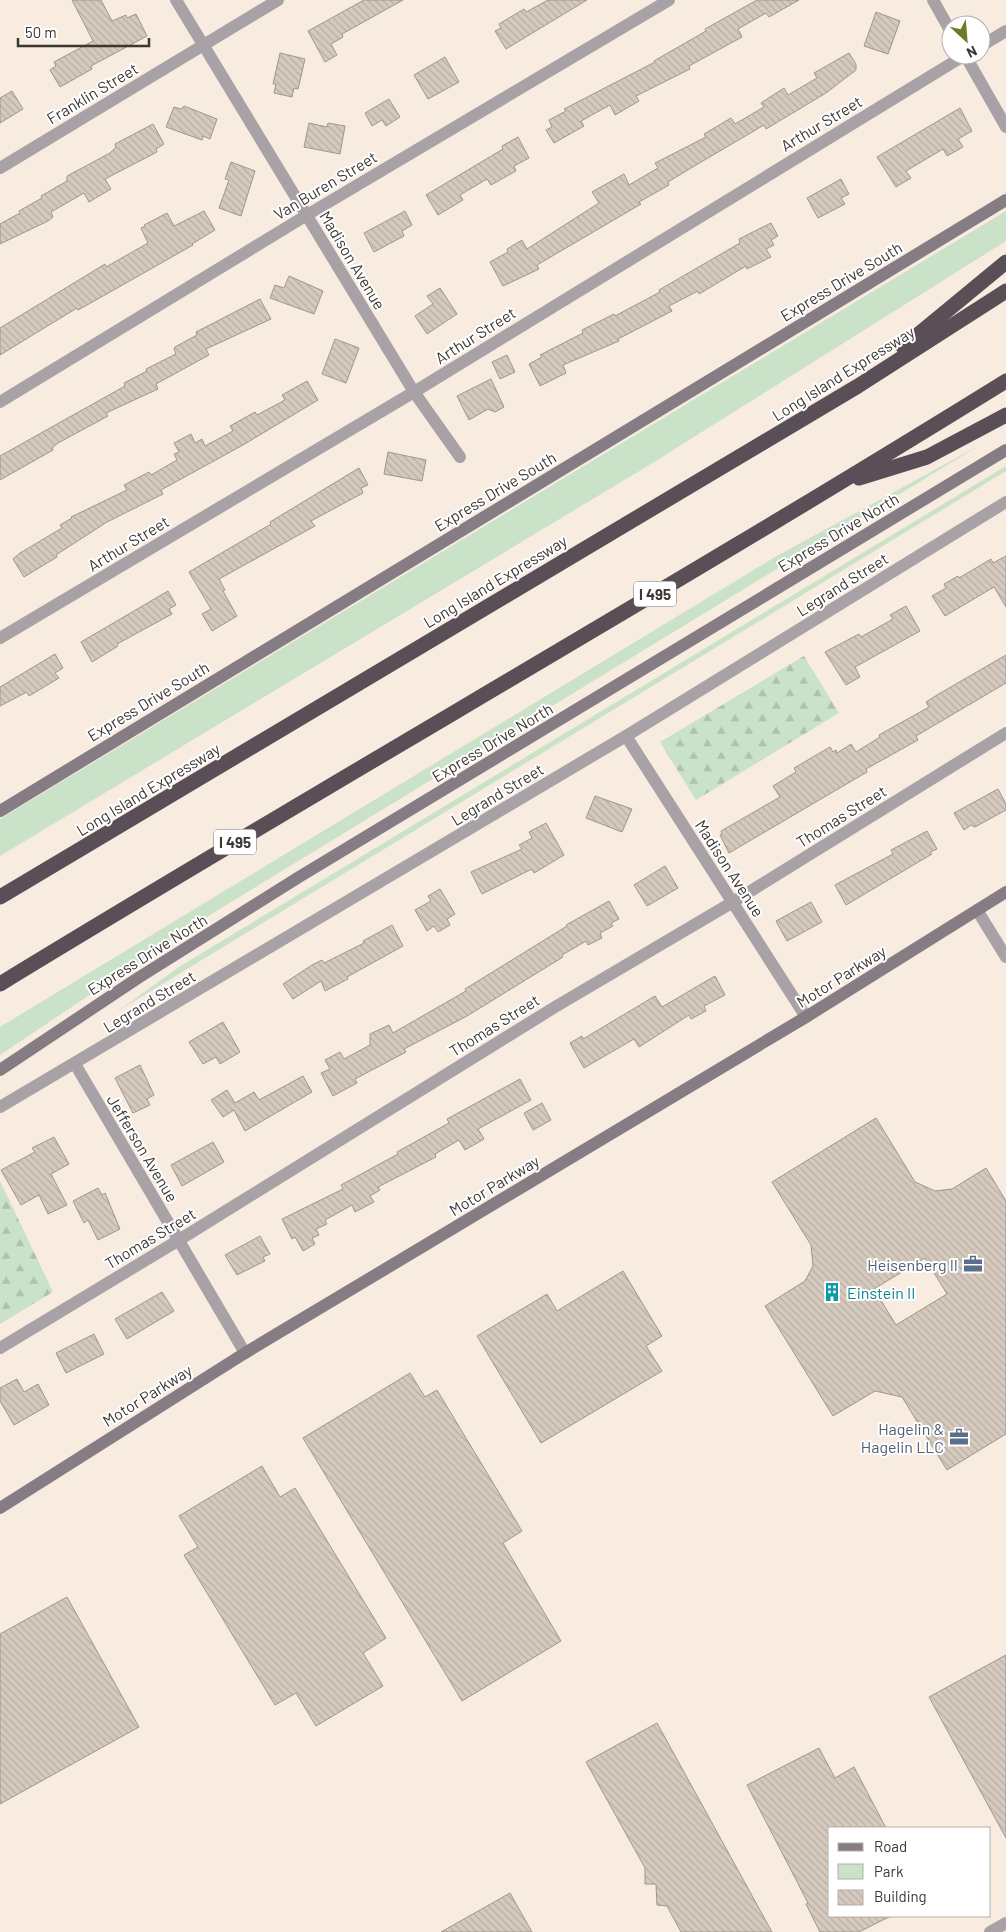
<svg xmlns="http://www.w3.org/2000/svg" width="1006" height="1932" viewBox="0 0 1006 1932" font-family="Barlow,sans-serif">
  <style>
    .green { fill: #c9e2c8 }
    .forest { fill: url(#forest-firs) }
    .building { fill: url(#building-back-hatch); stroke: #a2968b; fill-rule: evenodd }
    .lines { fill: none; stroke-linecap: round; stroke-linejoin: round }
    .minor { stroke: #a8a2a6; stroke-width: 12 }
    .tertiary { stroke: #a8a2a6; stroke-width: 12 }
    .secondary { stroke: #867d84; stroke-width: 12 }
    .motorway { stroke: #5a4e57; stroke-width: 15 }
    .labels { text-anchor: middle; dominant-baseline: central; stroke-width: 4; stroke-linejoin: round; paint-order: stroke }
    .shield { fill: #fff; stroke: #767370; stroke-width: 1 }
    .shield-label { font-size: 15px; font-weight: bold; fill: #3c3733 }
    .street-label { font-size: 16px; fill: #3c3733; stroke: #fff }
    .service-label { font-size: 16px; fill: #4e5e75; stroke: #fff; text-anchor: end }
    .culture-label { font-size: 16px; fill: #0d838f; stroke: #fff; text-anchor: start }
  </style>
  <defs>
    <pattern id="forest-firs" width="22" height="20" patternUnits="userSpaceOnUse" patternTransform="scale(1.25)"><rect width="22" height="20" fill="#c9e2c8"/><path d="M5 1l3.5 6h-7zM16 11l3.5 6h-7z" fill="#aec2ac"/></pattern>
    <pattern id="building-back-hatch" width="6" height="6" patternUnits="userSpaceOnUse" patternTransform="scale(1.25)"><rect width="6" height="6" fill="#d6cabe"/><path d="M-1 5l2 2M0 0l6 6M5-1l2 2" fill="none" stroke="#b9aea4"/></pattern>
  </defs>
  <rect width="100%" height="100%" fill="#f8ebdf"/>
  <g class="green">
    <polygon points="1006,211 1006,241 646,467 0,856 0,819"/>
    <polygon points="980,445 200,921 0,1055 0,1027 775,557"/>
    <polygon points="1006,466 1006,471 118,1011 179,967"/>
  </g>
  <g class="forest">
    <polygon points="804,656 839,713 696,800 660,742"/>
    <polygon points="0,1181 53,1292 0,1324"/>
  </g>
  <g class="building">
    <polygon points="72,0 101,0 112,21 126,15 127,18 136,14 147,36 91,66 92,69 60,87 50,70 56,66 54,62 93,41"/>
    <polygon points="364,0 403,0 342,34 343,37 331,44 337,55 325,62 308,31"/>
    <polygon points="548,0 587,0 506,49 495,31 501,28 499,24 524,9 526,12"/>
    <polygon points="757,0 799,0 769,17 766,13 738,29 742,37 689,66 690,69 636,96 639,101 615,115 610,105 581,121 584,126 554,143 546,130 552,127 549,120 566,111 564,109 655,62 654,61 706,31 705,29"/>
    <polygon points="876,12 900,21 888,54 864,46"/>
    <polygon points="280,53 305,59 298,89 294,88 292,97 274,93 276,84 273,84"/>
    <polygon points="849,53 856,64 856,70 826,93 766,129 764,125 691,168 668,182 669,185 639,202 641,204 537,265 539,269 503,286 490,262 508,252 507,249 522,240 527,249 599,203 592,192 624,174 629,185 658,168 655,163 706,137 704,134 731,118 735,124 764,107 761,103 784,88 788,95 817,78 814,73"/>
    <polygon points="445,57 459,82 428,99 414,75"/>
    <polygon points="12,91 23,109 0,123 0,98"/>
    <polygon points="389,99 400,117 386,126 382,120 372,126 365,113"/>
    <polygon points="184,106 217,119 210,139 203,136 202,140 166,127 174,107 181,109"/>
    <polygon points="960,108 972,131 958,139 963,147 947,156 943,149 906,171 911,178 896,187 877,157"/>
    <polygon points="309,123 327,127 328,123 345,126 340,154 304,147"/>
    <polygon points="153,124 164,144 156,149 157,152 105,179 111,189 89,202 84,193 51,212 53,217 48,221 0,244 0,224 20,213 19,211 42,198 41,196 67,181 67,176 110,153 116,147 115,144"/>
    <polygon points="518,137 529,158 514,166 516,171 491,185 487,179 460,195 463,200 438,215 426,195 503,149 502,146"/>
    <polygon points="231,162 255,171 241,216 219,208 229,180 225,179"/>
    <polygon points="841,179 849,194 841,198 845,204 818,218 807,198"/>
    <polygon points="204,211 215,230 192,244 193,245 96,300 78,310 77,308 0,355 0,328 105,264 106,267 148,243 141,228 145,226 144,225 167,213 174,226"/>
    <polygon points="405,211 412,225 402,231 404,236 374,252 364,233"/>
    <polygon points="771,223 778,236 771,240 774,245 766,249 771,257 747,269 746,266 699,294 698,291 669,306 672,311 618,339 619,341 563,365 566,373 540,386 529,364 542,357 540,355 583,333 582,330 614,314 615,316 660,292 659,290 740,243 739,239"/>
    <polygon points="289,276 323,291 314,314 270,298 275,285 284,288"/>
    <polygon points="440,288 457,314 427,334 415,316 433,304 427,296"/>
    <polygon points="260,299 271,319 206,349 209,355 156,384 158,389 106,413 108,416 58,443 52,448 53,450 0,480 0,456 125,386 124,383 147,371 146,369 176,354 174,349 175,347 197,335 196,332"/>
    <polygon points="335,339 359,348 346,383 322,374"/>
    <polygon points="507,355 515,372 500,379 492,362"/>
    <polygon points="491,379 504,407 495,412 488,409 469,420 457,396"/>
    <polygon points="307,381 318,400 243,445 161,490 163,494 107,522 56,555 57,557 24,577 13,559 20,553 62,528 60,525 72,518 71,517 127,490 124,485 149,472 151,475 177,460 174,454 179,452 174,443 191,434 195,443 202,439 205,446 233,431 230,426 255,412 257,415 285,400 282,395"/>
    <polygon points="388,452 426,460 422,481 384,474"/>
    <polygon points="359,468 368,485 361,488 363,493 311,521 315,526 219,579 225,590 223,591 237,616 212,631 202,614 211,609 189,572 271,524 270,522"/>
    <polygon points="1006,556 1006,607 994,587 945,616 932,596 946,588 944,584 958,576 959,578 991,559 993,563"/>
    <polygon points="168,591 176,605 169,609 172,614 117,644 118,646 92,662 81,642"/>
    <polygon points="906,606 920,631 855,667 860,677 846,685 825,652 859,634 861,637 893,619 890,615"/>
    <polygon points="55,654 63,668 55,673 59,678 29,696 27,692 0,706 0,687"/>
    <polygon points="1006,655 1006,683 916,736 918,740 866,769 867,772 729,853 720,835 722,834 721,831 780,797 773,786 796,772 794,768 830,747 833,752 836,750 837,753 851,744 856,752 880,737 879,735 929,707 926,702 937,695"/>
    <polygon points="998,789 1006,804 1006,810 975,827 971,825 964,830 954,813"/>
    <polygon points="595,796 632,809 622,832 586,818"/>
    <polygon points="546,823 564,855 534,873 532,869 482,894 471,872 522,849 519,845 532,838 529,832"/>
    <polygon points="927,831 937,849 930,852 932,854 846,905 835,885 893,854 891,850"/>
    <polygon points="665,866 678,888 647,906 634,885"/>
    <polygon points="440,889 455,914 447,919 450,925 438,932 434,926 427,931 415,910 431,901 428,896"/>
    <polygon points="609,901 619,919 611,923 613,926 600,933 602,938 588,945 586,941 562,955 563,957 467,1016 404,1049 406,1052 355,1079 357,1083 333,1096 321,1073 330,1069 325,1060 340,1052 344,1059 370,1045 370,1034 389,1025 393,1033 466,991 465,989 567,926 566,925"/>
    <polygon points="811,902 822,922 787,941 776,921"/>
    <polygon points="392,925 403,946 347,977 348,979 325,991 321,981 293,999 283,984 312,965 322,960 324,963 364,943 363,941"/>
    <polygon points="715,976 725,995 704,1006 706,1011 691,1019 689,1015 639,1047 634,1039 584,1068 570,1043 582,1036 583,1039 655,996 662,1007"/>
    <polygon points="223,1022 240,1052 220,1064 216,1057 203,1064 189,1042"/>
    <polygon points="140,1065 154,1095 147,1099 150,1105 133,1113 115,1078"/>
    <polygon points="303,1076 312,1092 245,1131 234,1110 223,1117 211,1100 227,1090 235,1103 254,1092 259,1100"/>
    <polygon points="520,1079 531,1100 478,1129 484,1139 465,1150 459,1140 435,1154 436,1157 378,1187 380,1190 370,1196 374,1202 355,1212 352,1205 325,1220 327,1224 316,1229 319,1235 312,1238 315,1244 303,1251 295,1237 292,1239 282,1219 343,1189 341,1185 398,1154 397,1152 449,1123 447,1119"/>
    <polygon points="542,1103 551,1120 533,1130 524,1113"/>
    <path d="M876,1118L915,1182L935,1191L952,1189L986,1168L1006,1201V1434L947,1470L902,1397L875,1391L833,1416L765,1306L805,1281L813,1266L811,1245L772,1182ZM925,1258L947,1294L896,1325L874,1289Z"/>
    <polygon points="54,1137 69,1164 51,1174 67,1205 48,1214 39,1195 21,1205 1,1170 35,1152 32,1148"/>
    <polygon points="213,1142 224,1162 182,1186 171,1165"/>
    <polygon points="98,1188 102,1195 105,1193 120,1229 98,1240 88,1220 84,1223 73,1201"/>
    <polygon points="260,1236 270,1254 263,1257 265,1261 237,1275 225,1255"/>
    <polygon points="623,1271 662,1336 646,1346 662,1371 541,1443 477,1336 547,1294 557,1311"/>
    <polygon points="162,1292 174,1311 127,1339 115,1319"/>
    <polygon points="94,1334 104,1354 66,1373 56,1353"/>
    <polygon points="410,1373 425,1397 437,1390 522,1531 503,1543 561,1641 462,1701 303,1438"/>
    <polygon points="17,1379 24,1392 38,1384 49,1405 14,1425 0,1401 0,1388"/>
    <polygon points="262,1466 280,1497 295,1488 386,1638 363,1653 383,1686 316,1726 296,1693 275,1705 184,1555 198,1547 179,1516"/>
    <polygon points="67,1597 139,1727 0,1804 0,1634"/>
    <polygon points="1006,1655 1006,1838 929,1697"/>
    <polygon points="657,1723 772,1932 681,1932 667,1906 657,1905 656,1884 645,1884 645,1868 586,1762"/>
    <polygon points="819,1748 835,1778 854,1767 886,1828 830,1828 830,1916 891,1916 859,1932 820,1932 806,1904 808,1903 747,1785"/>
    <polygon points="510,1893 532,1932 441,1932"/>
  </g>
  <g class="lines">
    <g class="minor">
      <polyline points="176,0 414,392 460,457"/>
      <polyline points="933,0 951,32"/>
      <polyline points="981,46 1006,31"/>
      <polyline points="965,55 1006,127"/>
      <polyline points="0,168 278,0"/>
      <polyline points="0,402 307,215 669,0"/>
      <polyline points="0,638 414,392 965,55"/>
      <polyline points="626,736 806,1017"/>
      <polyline points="75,1064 245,1353"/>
      <polyline points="0,1107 626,736 1006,502"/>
      <polyline points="0,1348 179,1240 555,1007 733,902 1006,733"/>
      <polyline points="990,1932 1006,1923"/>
    </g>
    <polyline class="tertiary" points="977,910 1006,957"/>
    <g class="secondary">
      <polyline points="0,811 1006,200"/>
      <polyline points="0,1070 138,978 299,877 1006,450"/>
      <polyline points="0,1508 245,1353 806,1017 1006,892"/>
    </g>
    <g class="motorway">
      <polyline points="903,347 1006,262"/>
      <polyline points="859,478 927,457 1006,415"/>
      <polyline points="0,897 858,386 1006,291"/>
      <path d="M0,984C334,780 674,587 1006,381"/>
    </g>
  </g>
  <defs>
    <g id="office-bare" transform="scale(1.5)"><path d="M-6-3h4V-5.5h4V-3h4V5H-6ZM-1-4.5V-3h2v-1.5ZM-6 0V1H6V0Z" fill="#5c6f8a" stroke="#fff" stroke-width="2.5" paint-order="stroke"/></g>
    <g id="building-bare" transform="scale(1.5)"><path d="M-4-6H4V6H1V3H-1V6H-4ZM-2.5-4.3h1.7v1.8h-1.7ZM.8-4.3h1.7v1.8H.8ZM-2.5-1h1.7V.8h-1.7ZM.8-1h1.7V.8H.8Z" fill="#0f9aa8" stroke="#fff" stroke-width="2.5" paint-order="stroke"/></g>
  </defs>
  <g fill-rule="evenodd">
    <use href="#office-bare" x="973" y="1264"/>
    <use href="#building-bare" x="832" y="1292"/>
    <use href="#office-bare" x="959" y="1437"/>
  </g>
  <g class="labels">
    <g class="shield">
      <rect x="634" y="581.5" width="42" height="25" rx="4"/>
      <rect x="214" y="829.5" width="42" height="25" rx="4"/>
    </g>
    <g class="shield-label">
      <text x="655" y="594">I 495</text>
      <text x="235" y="842">I 495</text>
    </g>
    <g class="street-label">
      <text transform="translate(92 93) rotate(-31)">Franklin Street</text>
      <text transform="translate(821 123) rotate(-31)">Arthur Street</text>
      <text transform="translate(325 185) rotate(-31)">Van Buren Street</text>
      <text transform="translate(353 260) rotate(59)">Madison Avenue</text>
      <text transform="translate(841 281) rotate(-31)">Express Drive South</text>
      <text transform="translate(475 335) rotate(-32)">Arthur Street</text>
      <text transform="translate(843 373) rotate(-32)">Long Island Expressway</text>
      <text transform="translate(495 491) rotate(-31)">Express Drive South</text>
      <text transform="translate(838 532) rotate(-31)">Express Drive North</text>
      <text transform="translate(128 543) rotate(-31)">Arthur Street</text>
      <text transform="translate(495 581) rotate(-31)">Long Island Expressway</text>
      <text transform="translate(842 584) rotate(-32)">Legrand Street</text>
      <text transform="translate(148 701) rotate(-31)">Express Drive South</text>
      <text transform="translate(492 742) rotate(-31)">Express Drive North</text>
      <text transform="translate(148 789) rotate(-31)">Long Island Expressway</text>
      <text transform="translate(497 794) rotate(-31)">Legrand Street</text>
      <text transform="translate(841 816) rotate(-32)">Thomas Street</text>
      <text transform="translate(730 868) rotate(57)">Madison Avenue</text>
      <text transform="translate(147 954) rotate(-32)">Express Drive North</text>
      <text transform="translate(841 976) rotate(-32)">Motor Parkway</text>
      <text transform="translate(149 1001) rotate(-31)">Legrand Street</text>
      <text transform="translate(494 1025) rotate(-32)">Thomas Street</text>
      <text transform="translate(143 1148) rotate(59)">Jefferson Avenue</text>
      <text transform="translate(494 1185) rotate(-31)">Motor Parkway</text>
      <text transform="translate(150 1238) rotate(-31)">Thomas Street</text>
      <text transform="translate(147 1395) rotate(-32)">Motor Parkway</text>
    </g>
    <g class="service-label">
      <text x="958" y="1264">Heisenberg II</text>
      <text x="944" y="1428">Hagelin &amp;<tspan x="944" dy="18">Hagelin LLC</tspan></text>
    </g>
    <g class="culture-label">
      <text x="847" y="1292">Einstein II</text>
    </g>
  </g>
  <rect x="828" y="1827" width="162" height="90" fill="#ffffff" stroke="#b1afad"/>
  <rect x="838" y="1843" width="25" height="8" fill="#867d84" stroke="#b1afad"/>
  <text x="874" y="1852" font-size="15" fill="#3c3733">Road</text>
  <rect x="838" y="1864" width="25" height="15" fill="#c9e2c8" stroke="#b1afad"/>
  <text x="874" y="1877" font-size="15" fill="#3c3733">Park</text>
  <rect x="838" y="1890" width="25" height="15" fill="url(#building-back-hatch)" stroke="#b1afad"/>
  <text x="874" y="1902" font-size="15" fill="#3c3733">Building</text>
  <g transform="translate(966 40) rotate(154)"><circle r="24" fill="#ffffff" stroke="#b1afad"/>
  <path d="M0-4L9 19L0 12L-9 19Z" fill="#6d7a26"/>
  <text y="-8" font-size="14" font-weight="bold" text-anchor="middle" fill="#3c3733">N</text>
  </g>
  <path d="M18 38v8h131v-8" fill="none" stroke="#3c3733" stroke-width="2.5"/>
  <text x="25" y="38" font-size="15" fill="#3c3733" stroke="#ffffff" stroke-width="4" paint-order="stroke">50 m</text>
</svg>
